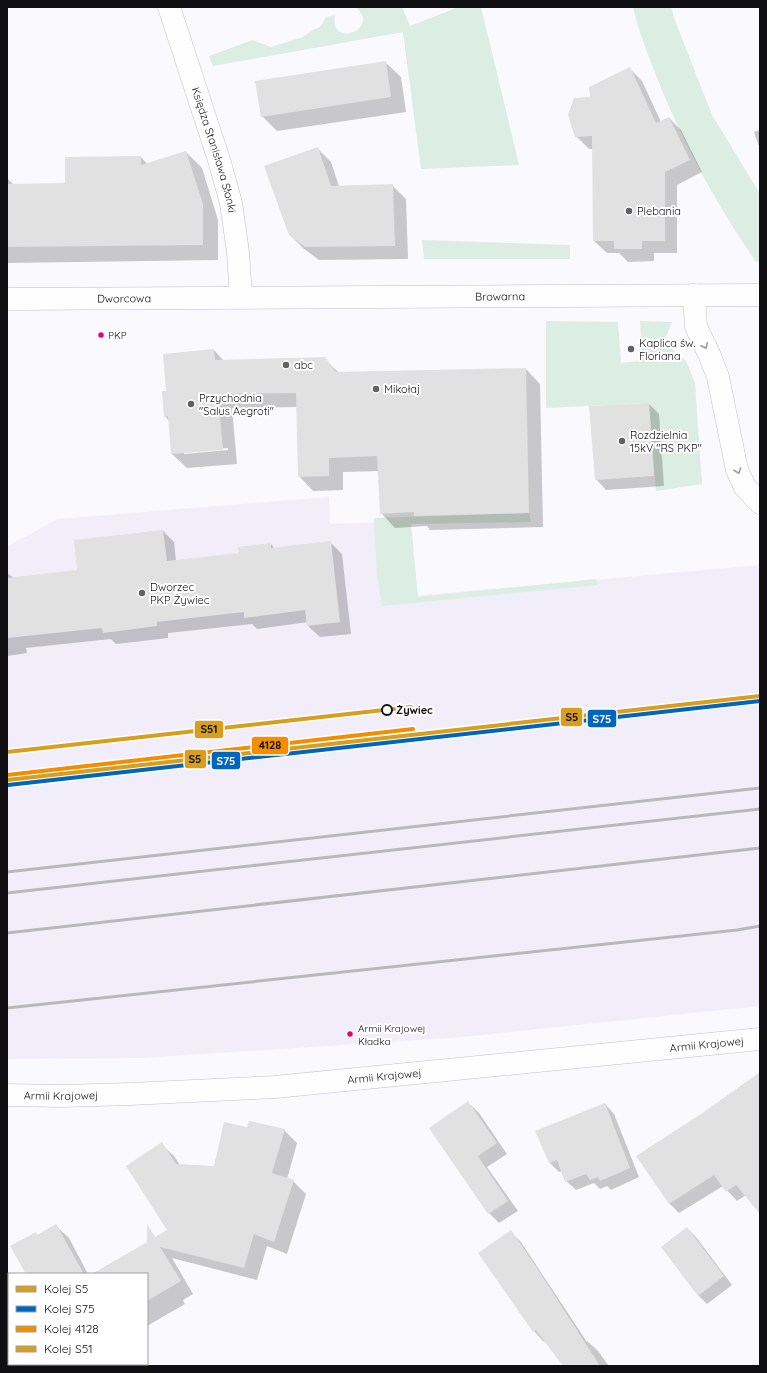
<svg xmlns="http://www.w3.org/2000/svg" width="767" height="1373" viewBox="0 0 767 1373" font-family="Quicksand,sans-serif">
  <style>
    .built { fill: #f1eef9 }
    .green { fill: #dcede3 }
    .shadow { fill: #0003; fill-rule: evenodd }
    .building { fill: #e2e1e1 }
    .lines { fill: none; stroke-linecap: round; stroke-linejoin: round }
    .minor-casing { stroke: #bfbec1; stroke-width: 23 }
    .minor { stroke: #fefeff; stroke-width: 22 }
    .rail { stroke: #b8b8b8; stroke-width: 3 }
    .rail-1-casing { stroke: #fff; stroke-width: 7 }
    .rail-2-casing { stroke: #fff; stroke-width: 7 }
    .rail-3-casing { stroke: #fff; stroke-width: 7 }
    .rail-4-casing { stroke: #fff; stroke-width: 7 }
    .rail-1 { stroke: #d89e1d; stroke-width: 4 }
    .rail-2 { stroke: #0065bd; stroke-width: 4 }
    .rail-3 { stroke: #f38e01; stroke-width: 4 }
    .rail-4 { stroke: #d89e1d; stroke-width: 4 }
    .oneway { stroke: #9e9ea0 }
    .poi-dot { fill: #616064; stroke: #fff; stroke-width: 1.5 }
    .bus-dot { fill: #e5007d; stroke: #fff; stroke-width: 1.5 }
    .stop-dot { fill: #fff; stroke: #0f0e11; stroke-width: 2 }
    .labels { text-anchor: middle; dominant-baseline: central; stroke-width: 4; stroke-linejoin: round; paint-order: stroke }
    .bus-label { font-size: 10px; fill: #0f0e11; stroke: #fff; text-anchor: start }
    .street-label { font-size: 11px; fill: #0f0e11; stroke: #fff }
    .poi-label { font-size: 11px; fill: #0f0e11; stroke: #fff; text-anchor: start }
    .stop-label { font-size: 11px; font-weight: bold; fill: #0f0e11; stroke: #fff; text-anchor: start }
    .line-badge { stroke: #fff; stroke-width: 1.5 }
    .badge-label { font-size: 11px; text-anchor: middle; font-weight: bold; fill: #fff }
    .pale-badge-label { font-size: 11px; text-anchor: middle; font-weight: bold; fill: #111 }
  </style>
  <rect width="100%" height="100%" fill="#faf9fd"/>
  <polygon class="built" points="329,497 330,524 393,522 400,597 760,565 760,1006 463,1037 142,1058 7,1059 7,547 57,519"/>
  <g class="green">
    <path d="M355,7H402L410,26L459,7H481L519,165L421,169L403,32L213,66L209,56L253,40L271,47L303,37L311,31L320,27L326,17L335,15C329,50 383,28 355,7Z"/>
    <path d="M633,7H671L674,18L712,115L760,194V261L756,262C715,202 680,138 654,70C646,49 638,29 633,7Z"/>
    <polygon points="422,240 570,245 570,259 424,259"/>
    <polygon points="546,321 618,322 621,363 642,361 640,321 672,322 664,342 686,361 695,383 702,484 656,491 649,403 546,408"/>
    <polygon points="529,513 531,522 411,524 418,597 596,579 598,585 382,606 377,575 374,518"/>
  </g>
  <g class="shadow">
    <polygon points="385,62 401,77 406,112 277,131 262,116"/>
    <polygon points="629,68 642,81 661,122 669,118 681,130 702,172 677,185 677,253 654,253 654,261 628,262 619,253 607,253 594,241 593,149 589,149 576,136 591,98"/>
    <polygon points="760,130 760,149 754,132"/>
    <polygon points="317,148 331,162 339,186 392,185 406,199 408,259 319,260 303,248 289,234"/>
    <polygon points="186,152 202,168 218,220 218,260 7,263 7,178 14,185 66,184 141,157 147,164"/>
    <path d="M214,350L224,361L324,358L339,373L526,369L540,384L543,527L430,530L427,526L395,528L381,513L379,471L343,472V490L313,491L299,476L297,407L232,408L237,464L187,468L172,454L169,421L165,416L167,392ZM228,448V450L184,454V452Z"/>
    <polygon points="649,404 659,414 664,486 606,490 596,479"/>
    <polygon points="163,531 174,542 176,561 240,554 271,544 275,549 330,542 342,554 351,634 320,637 308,626 308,622 257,629 252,624 168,633 168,638 116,644 111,639 26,648 27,653 7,656 7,573 14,578 78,571"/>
    <polygon points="760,1073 760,1213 746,1195 737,1201 723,1186 679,1213 669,1203 704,1113"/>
    <polygon points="468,1102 479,1113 507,1154 487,1167 518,1211 499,1223 489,1213 430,1129"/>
    <polygon points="605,1104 614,1114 639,1177 611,1190 607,1186 600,1189 594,1183 576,1190 566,1181 562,1171 559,1172 550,1163"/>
    <polygon points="248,1128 284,1130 297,1143 287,1179 293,1181 306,1194 287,1254 267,1246 257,1280 172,1258 193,1294 183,1300 185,1304 147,1326 147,1274 94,1274 169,1231 161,1144 174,1156 180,1165 215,1167"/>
    <polygon points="56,1226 69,1238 88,1274 27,1274 35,1233 38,1235"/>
    <polygon points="687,1228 696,1237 732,1285 707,1304 698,1295"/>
    <polygon points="510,1231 521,1242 587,1342 587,1341 598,1351 609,1366 564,1366 546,1341 544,1342 534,1331"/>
  </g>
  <g class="building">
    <polygon points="386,61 391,97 261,117 255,81"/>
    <polygon points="630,67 656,123 669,117 690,160 665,172 665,241 642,241 642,249 614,249 614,241 593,241 592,136 575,137 568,115 574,98 590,97 589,87"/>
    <polygon points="318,147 331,186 393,184 395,246 305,247 289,235 264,166"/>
    <polygon points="186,151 203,204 203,245 7,247 7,184 65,183 65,157 141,156 141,165"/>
    <polygon points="214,349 215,360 325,357 336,372 526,368 529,513 414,516 414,512 380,514 377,456 329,458 329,476 298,477 296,393 218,394 223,450 171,454 168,416 164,417 162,391 166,391 163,354"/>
    <polygon points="649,403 654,476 595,480 589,406"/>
    <polygon points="163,530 167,561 239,553 238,547 271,543 271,548 331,541 340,622 307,626 305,610 244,618 244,612 157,622 157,626 103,633 102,628 7,638 7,578 77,570 74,540"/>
    <polygon points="760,1072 760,1214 736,1185 726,1192 714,1175 669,1204 636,1156 704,1112"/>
    <polygon points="468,1101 497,1143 478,1156 508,1201 488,1214 429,1128"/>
    <polygon points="605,1103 630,1168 600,1181 598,1177 590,1180 586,1174 565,1182 557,1160 549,1163 535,1131"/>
    <polygon points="249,1121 285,1129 272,1173 294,1180 274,1242 254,1234 244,1268 160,1247 181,1281 147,1301 147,1274 92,1274 147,1242 147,1224 155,1237 167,1230 126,1166 162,1142 176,1164 214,1166 224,1122 247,1127"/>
    <polygon points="56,1224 84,1274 26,1274 10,1246 36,1232 37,1235"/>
    <polygon points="687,1227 724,1276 698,1296 661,1247"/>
    <polygon points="511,1230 537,1268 600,1366 563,1366 536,1330 533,1332 478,1253"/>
  </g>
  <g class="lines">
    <g class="minor-casing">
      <g id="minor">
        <path id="s1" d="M169,7L220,163L231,203L238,252L241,297"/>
        <polyline points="694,295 696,327 710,356 718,377 737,470 745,487 760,503"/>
        <path id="s2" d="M7,299L760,295"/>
        <path id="s3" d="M7,1095L61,1096L130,1094L275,1087L760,1039"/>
        <polyline points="7,1329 9,1332"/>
        <polyline points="28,1364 29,1366"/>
      </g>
    </g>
    <use href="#minor" class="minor"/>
    <g class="rail">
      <polyline points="7,872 760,788"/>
      <polyline points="7,893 760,809"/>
      <polyline points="7,933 760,848"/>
      <polyline points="7,1008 737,930 760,926"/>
    </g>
    <g class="rail-1-casing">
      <polyline id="rail-1" points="7,780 760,696"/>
    </g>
    <g class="rail-2-casing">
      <polyline id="rail-2" points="8,785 760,701"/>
    </g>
    <g class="rail-3-casing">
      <polyline id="rail-3" points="7,775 413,729"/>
    </g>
    <g class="rail-4-casing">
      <polyline id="rail-4" points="7,752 411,707"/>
    </g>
    <use href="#rail-1" class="rail-1"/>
    <use href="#rail-2" class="rail-2"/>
    <use href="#rail-3" class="rail-3"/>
    <use href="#rail-4" class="rail-4"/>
  </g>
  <defs><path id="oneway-chevron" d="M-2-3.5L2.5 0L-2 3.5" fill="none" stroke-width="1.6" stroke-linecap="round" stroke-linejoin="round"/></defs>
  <g class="oneway">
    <use href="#oneway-chevron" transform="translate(705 346) rotate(64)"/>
    <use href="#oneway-chevron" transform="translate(738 471) rotate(71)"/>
  </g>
  <g class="poi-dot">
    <circle cx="629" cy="211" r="4"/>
    <circle cx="631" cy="349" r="4"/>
    <circle cx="286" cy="365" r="4"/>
    <circle cx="376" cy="389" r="4"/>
    <circle cx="191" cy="404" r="4"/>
    <circle cx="622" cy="441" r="4"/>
    <circle cx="142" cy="593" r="4"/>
  </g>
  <g class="bus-dot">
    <circle cx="101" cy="335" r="3.5"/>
    <circle cx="350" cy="1034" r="3.5"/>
  </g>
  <circle class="stop-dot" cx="387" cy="710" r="5"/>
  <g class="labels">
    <g class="bus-label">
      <text x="108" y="335">PKP</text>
      <text x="358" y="1028">Armii Krajowej<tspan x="358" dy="13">Kładka</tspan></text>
    </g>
    <g class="street-label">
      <text stroke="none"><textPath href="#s1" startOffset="150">Księdza Stanisława Słonki</textPath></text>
      <text stroke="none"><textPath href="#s2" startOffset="493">Browarna</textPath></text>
      <text stroke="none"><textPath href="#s2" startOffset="117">Dworcowa</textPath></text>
      <text stroke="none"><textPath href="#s3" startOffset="702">Armii Krajowej</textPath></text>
      <text stroke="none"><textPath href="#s3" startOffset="378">Armii Krajowej</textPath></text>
      <text stroke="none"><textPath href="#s3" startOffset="54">Armii Krajowej</textPath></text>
    </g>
    <g class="poi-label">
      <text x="637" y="211">Plebania</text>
      <text x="639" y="343">Kaplica św.<tspan x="639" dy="13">Floriana</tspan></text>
      <text x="294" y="365">abc</text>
      <text x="384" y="389">Mikołaj</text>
      <text x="199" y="398">Przychodnia<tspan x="199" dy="13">"Salus Aegroti"</tspan></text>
      <text x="630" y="435">Rozdzielnia<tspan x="630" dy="13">15kV "RS PKP"</tspan></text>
      <text x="150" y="587">Dworzec<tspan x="150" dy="13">PKP Żywiec</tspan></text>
    </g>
    <g class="stop-label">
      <text x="396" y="710">Żywiec</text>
    </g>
  </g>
  <g class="line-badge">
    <rect x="560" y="707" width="23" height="20" rx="4" fill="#d89e1d"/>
    <rect x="587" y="709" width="30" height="19" rx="4" fill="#0065bd"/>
    <rect x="194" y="720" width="30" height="19" rx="4" fill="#d89e1d"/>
    <rect x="251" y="736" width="38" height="19" rx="4" fill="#f38e01"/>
    <rect x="184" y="749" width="23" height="20" rx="4" fill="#d89e1d"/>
    <rect x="211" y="751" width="30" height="19" rx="4" fill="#0065bd"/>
  </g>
  <g class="badge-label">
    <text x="602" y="723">S75</text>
    <text x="226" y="765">S75</text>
  </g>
  <g class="pale-badge-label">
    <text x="572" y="721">S5</text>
    <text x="209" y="733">S51</text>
    <text x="270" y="749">4128</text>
    <text x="195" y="763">S5</text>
  </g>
  <rect width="767" height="1373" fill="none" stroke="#0f0e11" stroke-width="16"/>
  <rect x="8" y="1273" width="140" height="92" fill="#ffffff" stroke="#9f9fa0"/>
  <rect x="16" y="1286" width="20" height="6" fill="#d89e1d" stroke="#9f9fa0"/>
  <text x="44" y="1293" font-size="12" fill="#0f0e11">Kolej S5</text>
  <rect x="16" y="1306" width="20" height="6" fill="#0065bd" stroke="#9f9fa0"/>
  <text x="44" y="1313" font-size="12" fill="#0f0e11">Kolej S75</text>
  <rect x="16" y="1326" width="20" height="6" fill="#f38e01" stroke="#9f9fa0"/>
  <text x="44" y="1333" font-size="12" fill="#0f0e11">Kolej 4128</text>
  <rect x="16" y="1346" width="20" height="6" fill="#d89e1d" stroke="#9f9fa0"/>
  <text x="44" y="1353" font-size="12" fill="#0f0e11">Kolej S51</text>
</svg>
